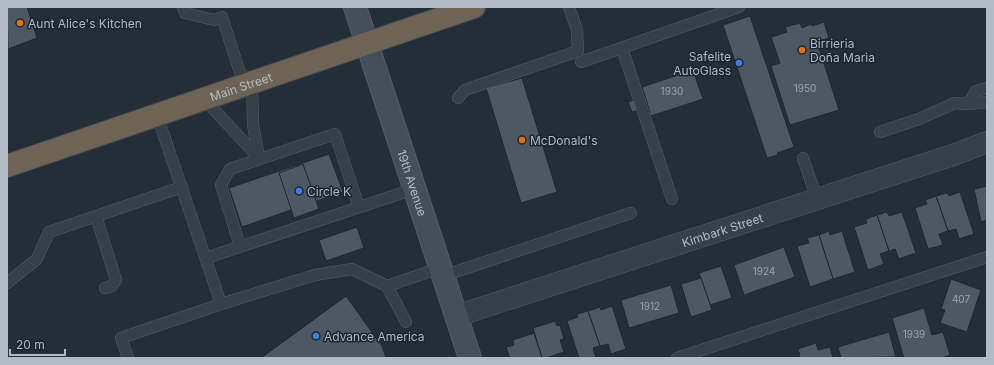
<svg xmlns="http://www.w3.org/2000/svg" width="994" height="365" viewBox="0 0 994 365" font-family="Inter,sans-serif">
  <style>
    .building { fill: #4c5864; stroke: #1e2730 }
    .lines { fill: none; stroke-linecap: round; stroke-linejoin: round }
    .lane-casing { stroke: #555e67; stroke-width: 12 }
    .street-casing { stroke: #555e67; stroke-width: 22 }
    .secondary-casing { stroke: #555e67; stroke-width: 24 }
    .highway-casing { stroke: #424b54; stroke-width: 24 }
    .lane { stroke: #374049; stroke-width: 11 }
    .street { stroke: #374049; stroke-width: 21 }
    .secondary { stroke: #454f5c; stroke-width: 22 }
    .highway { stroke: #6e6355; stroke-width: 22 }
    .food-dot { fill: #e8710a; stroke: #1c252e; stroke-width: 1.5 }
    .shop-dot { fill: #3f7fe0; stroke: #1c252e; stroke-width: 1.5 }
    .labels { text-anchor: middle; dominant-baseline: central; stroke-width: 3; stroke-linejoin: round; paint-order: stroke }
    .number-label { font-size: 10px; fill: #98a2ad }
    .poi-label { font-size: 12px; fill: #b2bbc5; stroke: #1c252e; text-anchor: start }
    .street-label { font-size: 12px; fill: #b2bbc5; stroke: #1c252e }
  </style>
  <rect width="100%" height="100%" fill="#242e38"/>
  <g class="building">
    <polygon points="7,7 27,7 37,38 8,49"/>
    <polygon points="750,16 794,147 777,153 778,155 767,158 723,25"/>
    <polygon points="824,22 829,38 817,42 839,110 790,125 771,66 780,63 771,37 787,32 785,27 800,23 802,28 811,24 812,26"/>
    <polygon points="693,70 703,99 651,116 642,87"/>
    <polygon points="522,78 557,192 521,203 486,88"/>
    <polygon points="645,96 648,107 632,112 628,102"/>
    <polygon points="329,154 343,192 242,227 229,188"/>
    <polygon points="303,164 319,209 294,218 279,173"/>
    <polygon points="987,186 987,220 981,222 974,189"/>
    <polygon points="960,192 974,234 959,239 956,229 948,231 936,196 947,193 949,196"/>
    <polygon points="936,196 948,231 939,234 943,245 928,249 915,208 927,204 925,200"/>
    <polygon points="887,212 889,216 902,212 916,253 899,259 895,249 889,251 877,215"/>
    <polygon points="877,215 889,251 880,254 884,264 868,270 854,227 867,223 866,219"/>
    <polygon points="357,227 364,248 326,261 319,240"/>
    <polygon points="829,231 830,235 842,231 855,272 833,279 819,235"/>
    <polygon points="819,235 833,279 810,287 797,246 809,243 807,238"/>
    <polygon points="784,247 795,277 744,295 734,265"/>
    <polygon points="721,266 732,298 710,305 699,273"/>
    <polygon points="701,278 712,310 691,317 681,284"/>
    <polygon points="951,279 981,290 967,332 940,323 945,310 941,309"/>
    <polygon points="671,285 679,313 629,328 621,300"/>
    <polygon points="346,296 382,346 386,358 261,358"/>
    <polygon points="612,306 626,349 611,354 608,344 600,346 588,311 600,307 601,310"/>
    <polygon points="924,308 932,335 943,332 950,355 942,358 904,358 892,318"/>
    <polygon points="588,311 600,346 593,348 596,358 579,358 567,321 578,317 577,314"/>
    <polygon points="555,321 557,326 560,325 564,339 560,340 564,352 546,358 542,358 533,328"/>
    <polygon points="889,332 896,357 841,358 838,347"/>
    <polygon points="534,333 542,358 510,358 506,347 514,345 513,340"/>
    <polygon points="816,343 818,350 830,347 833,358 794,358 800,356 798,349"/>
  </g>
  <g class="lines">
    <g class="lane-casing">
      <g id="lane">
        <polyline points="183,7 185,13 214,20 222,17 244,85"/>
        <polyline points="622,48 672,199"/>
        <polyline points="581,62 739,7"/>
        <polyline points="252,83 253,125 259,157"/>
        <polyline points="458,98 465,90 578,51 577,30 569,7"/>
        <polyline points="204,99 259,158"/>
        <polyline points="968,104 976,91 987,88"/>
        <polyline points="157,115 221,304"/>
        <polyline points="880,132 919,119 955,103 968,104 987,102"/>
        <polyline points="803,158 817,199"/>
        <polyline points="96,216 116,280 112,286 105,288"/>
        <polyline points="240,246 221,185 230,169 335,134 359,207"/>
        <polyline points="206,258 414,189"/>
        <polyline points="443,276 631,213"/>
        <polyline points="7,283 37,259 49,232 182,187"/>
        <polyline points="387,286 440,268"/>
        <polyline points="128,358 121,338 221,304 315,275 352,269 387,286 406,322"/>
        <polyline points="677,358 987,257"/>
      </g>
    </g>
    <g class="street-casing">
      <g id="street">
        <path id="s1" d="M456,316L956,154L987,142"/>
      </g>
    </g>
    <g class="secondary-casing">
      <g id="secondary">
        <path id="s2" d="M355,7L470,358"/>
      </g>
    </g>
    <g class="highway-casing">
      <g id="highway">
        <path id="s3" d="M7,166L474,7"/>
      </g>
    </g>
    <use href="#lane" class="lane"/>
    <use href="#street" class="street"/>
    <use href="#secondary" class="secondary"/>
    <use href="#highway" class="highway"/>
  </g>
  <g class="food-dot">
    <circle cx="20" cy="23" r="4"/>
    <circle cx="802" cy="50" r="4"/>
    <circle cx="522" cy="140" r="4"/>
  </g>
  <g class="shop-dot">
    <circle cx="739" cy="63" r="4"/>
    <circle cx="299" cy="191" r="4"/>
    <circle cx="316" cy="336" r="4"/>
  </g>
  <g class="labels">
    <g class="number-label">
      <text x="805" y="88">1950</text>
      <text x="672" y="91">1930</text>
      <text x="764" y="271">1924</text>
      <text x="961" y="299">407</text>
      <text x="650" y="306">1912</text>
      <text x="914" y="334">1939</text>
    </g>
    <g class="poi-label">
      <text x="28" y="23">Aunt Alice's Kitchen</text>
      <text x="810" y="43">Birrieria<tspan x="810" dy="14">Doña Maria</tspan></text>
      <text x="731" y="56" text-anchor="end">Safelite<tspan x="731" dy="14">AutoGlass</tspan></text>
      <text x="530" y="140">McDonald's</text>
      <text x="307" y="191">Circle K</text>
      <text x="324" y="336">Advance America</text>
    </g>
    <g class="street-label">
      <text stroke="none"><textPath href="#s3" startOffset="247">Main Street</textPath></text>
      <text stroke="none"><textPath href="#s2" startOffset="185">19th Avenue</textPath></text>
      <text stroke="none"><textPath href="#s1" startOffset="280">Kimbark Street</textPath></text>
    </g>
  </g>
  <rect width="994" height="365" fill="none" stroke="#b2bbc5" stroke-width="16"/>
  <path d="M10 349v6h55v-6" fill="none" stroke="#b2bbc5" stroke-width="2"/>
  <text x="16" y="349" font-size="12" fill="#b2bbc5" stroke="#1c252e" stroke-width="3" paint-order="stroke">20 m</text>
</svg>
